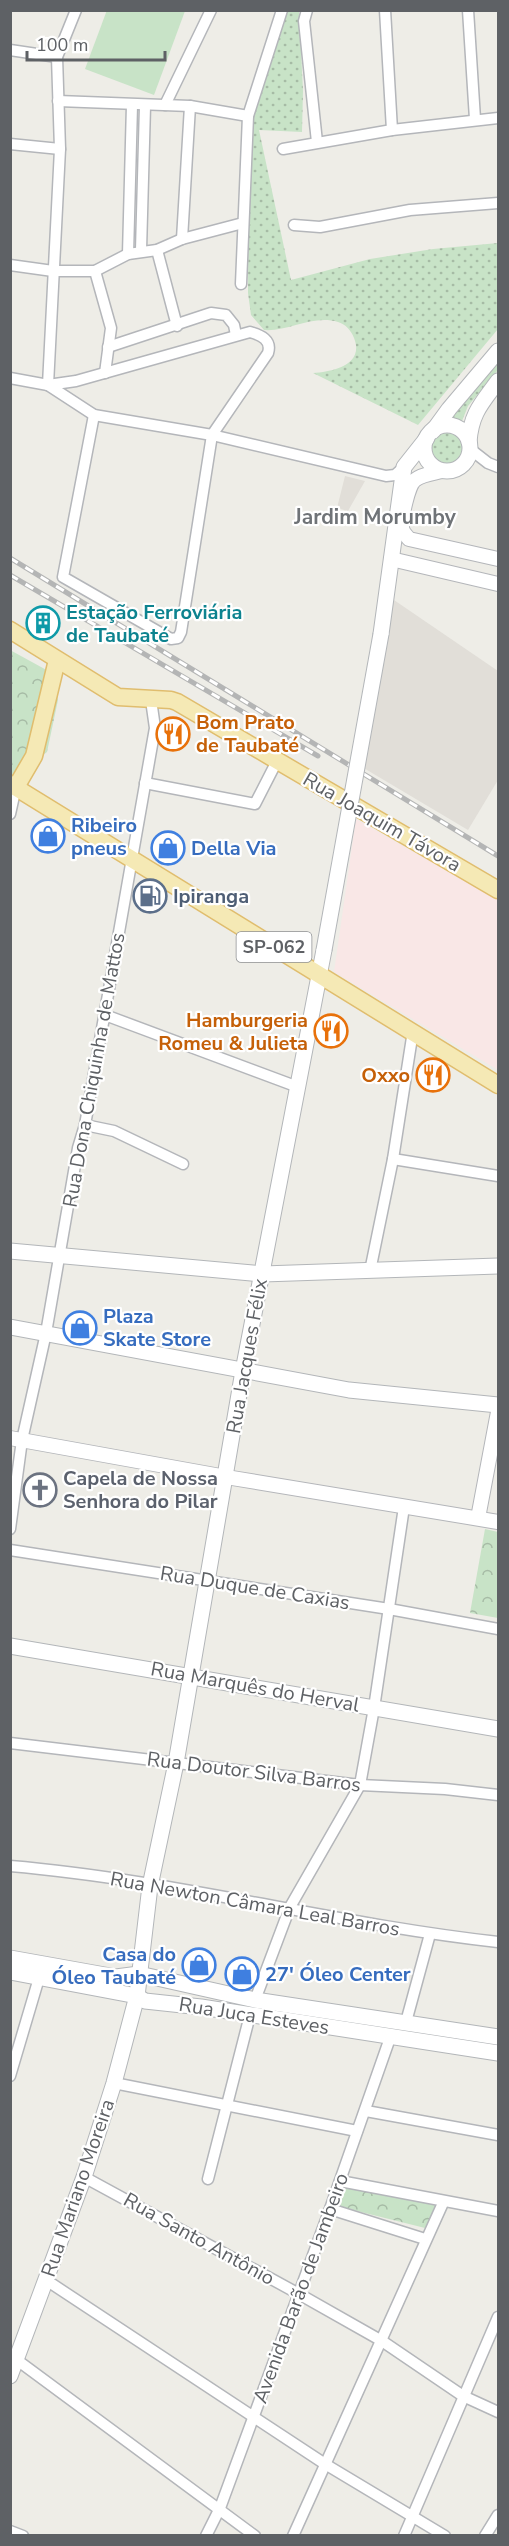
<svg xmlns="http://www.w3.org/2000/svg" width="509" height="2546" viewBox="0 0 509 2546" font-family="'Nunito Sans',sans-serif">
  <style>
    .education { fill: #e1ded8 }
    .medical { fill: #f9e7e6 }
    .grass { fill: url(#grass-dots) }
    .park { fill: url(#park-crowns) }
    .pitch { fill: #c8e3c7 }
    .lines { fill: none; stroke-linecap: round; stroke-linejoin: round }
    .minor-casing { stroke: #b4b6ba; stroke-width: 13 }
    .tertiary-casing { stroke: #b4b6ba; stroke-width: 16 }
    .secondary-casing { stroke: #b3b6b9; stroke-width: 17 }
    .primary-casing { stroke: #e0bd6e; stroke-width: 19 }
    .minor { stroke: #fff; stroke-width: 10 }
    .tertiary { stroke: #fff; stroke-width: 14 }
    .secondary { stroke: #fff; stroke-width: 15 }
    .primary { stroke: #f5e9b5; stroke-width: 16 }
    .rail-casing { stroke: #b4b5b5; stroke-width: 5 }
    .rail { stroke: #fff; stroke-width: 3; stroke-dasharray: 9; stroke-linecap: butt }
    .secondary-bridge-casing { stroke: #b3b6b9; stroke-width: 17; stroke-linecap: butt }
    .secondary-bridge { stroke: #fff; stroke-width: 15 }
    .labels { text-anchor: middle; dominant-baseline: central; stroke-width: 4.5; stroke-linejoin: round; paint-order: stroke }
    .shield { fill: #fff; stroke: #8e9093; stroke-width: 1.5 }
    .shield-label { font-size: 18px; font-weight: bold; fill: #5e6165 }
    .culture-label { font-size: 20px; font-weight: bold; fill: #0d838f; stroke: #fff; text-anchor: start }
    .food-label { font-size: 20px; font-weight: bold; fill: #c56008; stroke: #fff; text-anchor: end }
    .street-label { font-size: 20px; fill: #5e6165; stroke: #fff }
    .shop-label { font-size: 20px; font-weight: bold; fill: #366cbe; stroke: #fff; text-anchor: start }
    .service-label { font-size: 20px; font-weight: bold; fill: #4e5e75; stroke: #fff; text-anchor: start }
    .worship-label { font-size: 20px; font-weight: bold; fill: #5b616d; stroke: #fff; text-anchor: start }
    .neighbourhood-label { font-size: 21px; font-weight: bold; fill: #6f7377; stroke: #fff }
  </style>
  <defs>
    <pattern id="grass-dots" width="8" height="8" patternUnits="userSpaceOnUse" patternTransform="scale(1.5)"><rect width="8" height="8" fill="#c8e3c7"/><path d="M2 2h.1M6 6h.1" fill="none" stroke="#a6bba5" stroke-width="1.8" stroke-linecap="round"/></pattern>
    <pattern id="park-crowns" width="20" height="18" patternUnits="userSpaceOnUse" patternTransform="scale(1.5)"><rect width="20" height="18" fill="#c8e3c7"/><path d="M2 6a3 3 0 1 1 6 0M12 15a3 3 0 1 1 6 0" fill="none" stroke="#a6bba5"/></pattern>
  </defs>
  <rect width="100%" height="100%" fill="#eeede7"/>
  <g class="education">
    <polygon points="345,476 365,481 348,511 337,508"/>
    <polygon points="391,598 498,671 498,780 468,830 362,767"/>
  </g>
  <polygon class="medical" points="356,819 498,900 498,1070 334,972"/>
  <g class="grass">
    <path d="M285,11H299L303,91L302,132L259,130L291,280L370,259L433,249L498,243V329L418,425L313,373C332,372 365,365 354,338C351,330 345,324 338,322C313,314 288,332 264,330L251,315L248,293L249,127Z"/>
    <polygon points="498,360 498,370 468,406 462,421 448,418"/>
    <circle cx="448" cy="449" r="20"/>
  </g>
  <g class="park">
    <polygon points="10,650 52,673 58,700 47,752 10,780"/>
    <polygon points="485,1529 498,1532 498,1618 470,1613"/>
    <polygon points="343,2184 438,2206 425,2228 337,2206"/>
  </g>
  <polygon class="pitch" points="107,10 185,11 154,95 85,69"/>
  <g class="lines">
    <g class="minor-casing">
      <g id="minor">
        <polyline points="307,10 304,21 317,142"/>
        <polyline points="385,10 392,130"/>
        <polyline points="468,10 475,119"/>
        <polyline points="10,50 57,57"/>
        <polyline points="58,101 190,106 248,116"/>
        <polyline points="165,105 211,10"/>
        <polyline points="10,144 60,149"/>
        <polyline points="283,149 392,130 498,118"/>
        <polyline points="294,225 320,227 410,210 498,203"/>
        <polyline points="182,239 190,106"/>
        <polyline points="141,250 145,106"/>
        <polyline points="157,250 177,326"/>
        <polyline points="128,254 132,105"/>
        <polyline points="10,265 53,271 95,271 128,254 157,250 182,239 243,223"/>
        <polyline points="95,271 111,328 105,373"/>
        <polyline points="241,284 248,116 282,10"/>
        <polyline points="108,347 211,313 226,315 234,325 236,335"/>
        <path d="M10,378L48,385L76,381L250,332C261,335 272,340 268,353L212,435L181,632L178,638L171,639L63,577L94,415"/>
        <polyline points="48,385 60,149 57,57 76,10"/>
        <polyline points="48,385 94,415 212,435 386,476 395,475 404,467"/>
        <polyline points="470,449 488,463 498,467"/>
        <polyline points="145,783 255,804 277,761"/>
        <polyline points="10,814 16,787"/>
        <polyline points="105,1015 298,1087"/>
        <polyline points="85,1125 114,1131 183,1164"/>
        <polyline points="393,1159 498,1176"/>
        <polyline points="370,1271 393,1159 413,1031"/>
        <polyline points="10,1529 22,1440 46,1333 78,1148 85,1125 155,728 151,700"/>
        <polyline points="10,1550 389,1609 498,1629"/>
        <polyline points="10,1743 360,1785 445,1789 498,1795"/>
        <path d="M10,1866C175,1880 335,1924 498,1942"/>
        <polyline points="255,2000 290,1907 360,1785 374,1708 404,1507"/>
        <polyline points="406,2022 430,1934"/>
        <polyline points="10,2076 39,1978"/>
        <polyline points="114,2083 357,2131"/>
        <polyline points="366,2111 498,2135"/>
        <polyline points="84,2177 299,2294 382,2341 463,2396 498,2412"/>
        <polyline points="208,2179 250,2015"/>
        <polyline points="340,2181 498,2211"/>
        <polyline points="330,2209 425,2239"/>
        <polyline points="46,2280 325,2464 445,2536"/>
        <polyline points="11,2359 17,2360 255,2536"/>
        <polyline points="10,2531 23,2536"/>
        <polyline points="206,2536 220,2508 330,2209 390,2038"/>
        <polyline points="293,2536 443,2203"/>
        <polyline points="404,2536 498,2317"/>
        <polyline points="485,2536 498,2515"/>
      </g>
    </g>
    <g class="tertiary-casing">
      <g id="tertiary">
        <path d="M442,471C434,473 422,474 415,480C408,485 401,518 402,527C402,532 406,535 409,539L498,559"/>
        <polyline points="391,559 498,584"/>
        <polyline points="10,1438 226,1477 498,1522"/>
        <polyline points="478,1518 498,1412"/>
      </g>
    </g>
    <g class="secondary-casing">
      <g id="secondary">
        <circle cx="447" cy="448" r="23"/>
        <polyline points="433,431 449,409 498,351"/>
        <path d="M469,442C471,413 482,403 498,381"/>
        <polyline points="381,634 404,467 427,438"/>
        <polyline points="10,1251 263,1274 498,1266"/>
        <polyline points="10,1327 349,1390 498,1405"/>
        <polyline points="10,1646 498,1729"/>
        <polyline points="10,1958 116,1977 139,1974 255,2000 498,2037"/>
        <polyline points="10,1972 137,1996 145,2001 201,2007 498,2053"/>
        <polyline points="10,2376 84,2177 114,2083 137,1996 150,1886 176,1763 243,1371 324,950"/>
      </g>
    </g>
    <g class="primary-casing">
      <g id="primary">
        <polyline points="10,630 118,697 171,700 177,702 498,890"/>
        <polyline points="10,784 498,1085"/>
        <polyline points="16,787 34,756 57,660"/>
      </g>
    </g>
    <use href="#minor" class="minor"/>
    <use href="#tertiary" class="tertiary"/>
    <use href="#secondary" class="secondary"/>
    <use href="#primary" class="primary"/>
    <g class="rail-casing">
      <g id="rail">
        <polyline points="10,558 498,856"/>
        <polyline points="10,575 318,756"/>
      </g>
    </g>
    <use href="#rail" class="rail"/>
    <g class="secondary-bridge-casing">
      <polyline id="secondary-bridge" points="324,950 381,634"/>
    </g>
    <use href="#secondary-bridge" class="secondary-bridge"/>
  </g>
  <defs>
    <g id="building-ring" transform="scale(1.725)"><circle r="9.5" fill="#fff" stroke="#0f9aa8" stroke-width="1.5"/><path d="M-4-6H4V6H1V3H-1V6H-4ZM-2.5-4.3h1.7v1.8h-1.7ZM.8-4.3h1.7v1.8H.8ZM-2.5-1h1.7V.8h-1.7ZM.8-1h1.7V.8H.8Z" fill="#0f9aa8"/></g>
    <g id="restaurant-ring" transform="scale(1.725)"><circle r="9.5" fill="#fff" stroke="#e8710a" stroke-width="1.5"/><path d="M-5-6h1v4h1v-4h1v4h1v-4h1v5L-1.5 .5V6h-2V.5L-5-1ZM5-6V6H3V1.5H1.5Q1.5-4 5-6Z" fill="#e8710a"/></g>
    <g id="shop-ring" transform="scale(1.725)"><circle r="9.5" fill="#fff" stroke="#3f7fe0" stroke-width="1.5"/><path d="M-5-2.5h2.3a2.7 3.5 0 0 1 5.4 0H5L5.5 6h-11ZM-1.5-2.5h3a1.5 2.3 0 0 0-3 0Z" fill="#3f7fe0"/></g>
    <g id="fuel-ring" transform="scale(1.725)"><circle r="9.5" fill="#fff" stroke="#5c6f8a" stroke-width="1.5"/><path d="M-5.5-6h7V0h2V4h1.3V-2.5L3-4.5l.8-.8L6-3V5H2.5V1h-1V6h-7ZM-4.2-4.7v3.2H.2V-4.7Z" fill="#5c6f8a"/></g>
    <g id="church-ring" transform="scale(1.725)"><circle r="9.5" fill="#fff" stroke="#6b7280" stroke-width="1.5"/><path d="M-1.2-6h2.4v3.5h3.3v2.4h-3.3V6h-2.4V-.1h-3.3v-2.4h3.3Z" fill="#6b7280"/></g>
  </defs>
  <g fill-rule="evenodd">
    <use href="#building-ring" x="43" y="623"/>
    <use href="#restaurant-ring" x="173" y="734"/>
    <use href="#shop-ring" x="48" y="836"/>
    <use href="#shop-ring" x="168" y="848"/>
    <use href="#fuel-ring" x="150" y="896"/>
    <use href="#restaurant-ring" x="331" y="1031"/>
    <use href="#restaurant-ring" x="433" y="1075"/>
    <use href="#shop-ring" x="80" y="1328"/>
    <use href="#church-ring" x="40" y="1490"/>
    <use href="#shop-ring" x="199" y="1965"/>
    <use href="#shop-ring" x="242" y="1974"/>
  </g>
  <g class="labels">
    <rect class="shield" x="236.5" y="932" width="75" height="30" rx="4.5"/>
    <g class="shield-label">
      <text x="274" y="947">SP-062</text>
    </g>
    <g class="culture-label">
      <text x="66" y="612">Estação Ferroviária<tspan x="66" dy="23">de Taubaté</tspan></text>
    </g>
    <g class="food-label">
      <text x="196" y="722" text-anchor="start">Bom Prato<tspan x="196" dy="23">de Taubaté</tspan></text>
      <text x="308" y="1020">Hamburgeria<tspan x="308" dy="23">Romeu &amp; Julieta</tspan></text>
      <text x="410" y="1075">Oxxo</text>
    </g>
    <g class="street-label">
      <text transform="translate(382 822) rotate(30)">Rua Joaquim Távora</text>
      <text transform="translate(94 1070) rotate(-80)">Rua Dona Chiquinha de Mattos</text>
      <text transform="translate(247 1356) rotate(-80)">Rua Jacques Félix</text>
      <text transform="translate(255 1588) rotate(9)">Rua Duque de Caxias</text>
      <text transform="translate(255 1687) rotate(10)">Rua Marquês do Herval</text>
      <text transform="translate(254 1772) rotate(7)">Rua Doutor Silva Barros</text>
      <text transform="translate(255 1904) rotate(10)">Rua Newton Câmara Leal Barros</text>
      <text transform="translate(254 2016) rotate(9)">Rua Juca Esteves</text>
      <text transform="translate(78 2188) rotate(-71)">Rua Mariano Moreira</text>
      <text transform="translate(199 2239) rotate(29)">Rua Santo Antônio</text>
      <text transform="translate(301 2288) rotate(-70)">Avenida Barão de Jambeiro</text>
    </g>
    <g class="shop-label">
      <text x="71" y="825">Ribeiro<tspan x="71" dy="23">pneus</tspan></text>
      <text x="191" y="848">Della Via</text>
      <text x="103" y="1316">Plaza<tspan x="103" dy="23">Skate Store</tspan></text>
      <text x="176" y="1954" text-anchor="end">Casa do<tspan x="176" dy="23">Óleo Taubaté</tspan></text>
      <text x="265" y="1974">27' Óleo Center</text>
    </g>
    <g class="service-label">
      <text x="173" y="896">Ipiranga</text>
    </g>
    <g class="worship-label">
      <text x="63" y="1478">Capela de Nossa<tspan x="63" dy="23">Senhora do Pilar</tspan></text>
    </g>
    <g class="neighbourhood-label">
      <text x="375" y="517">Jardim Morumby</text>
    </g>
  </g>
  <rect width="509" height="2546" fill="none" stroke="#5e6165" stroke-width="24"/>
  <path d="M27 51v9h138v-9" fill="none" stroke="#5e6165" stroke-width="3"/>
  <text x="36" y="51" font-size="18" fill="#5e6165" stroke="#ffffff" stroke-width="4.5" paint-order="stroke">100 m</text>
</svg>
